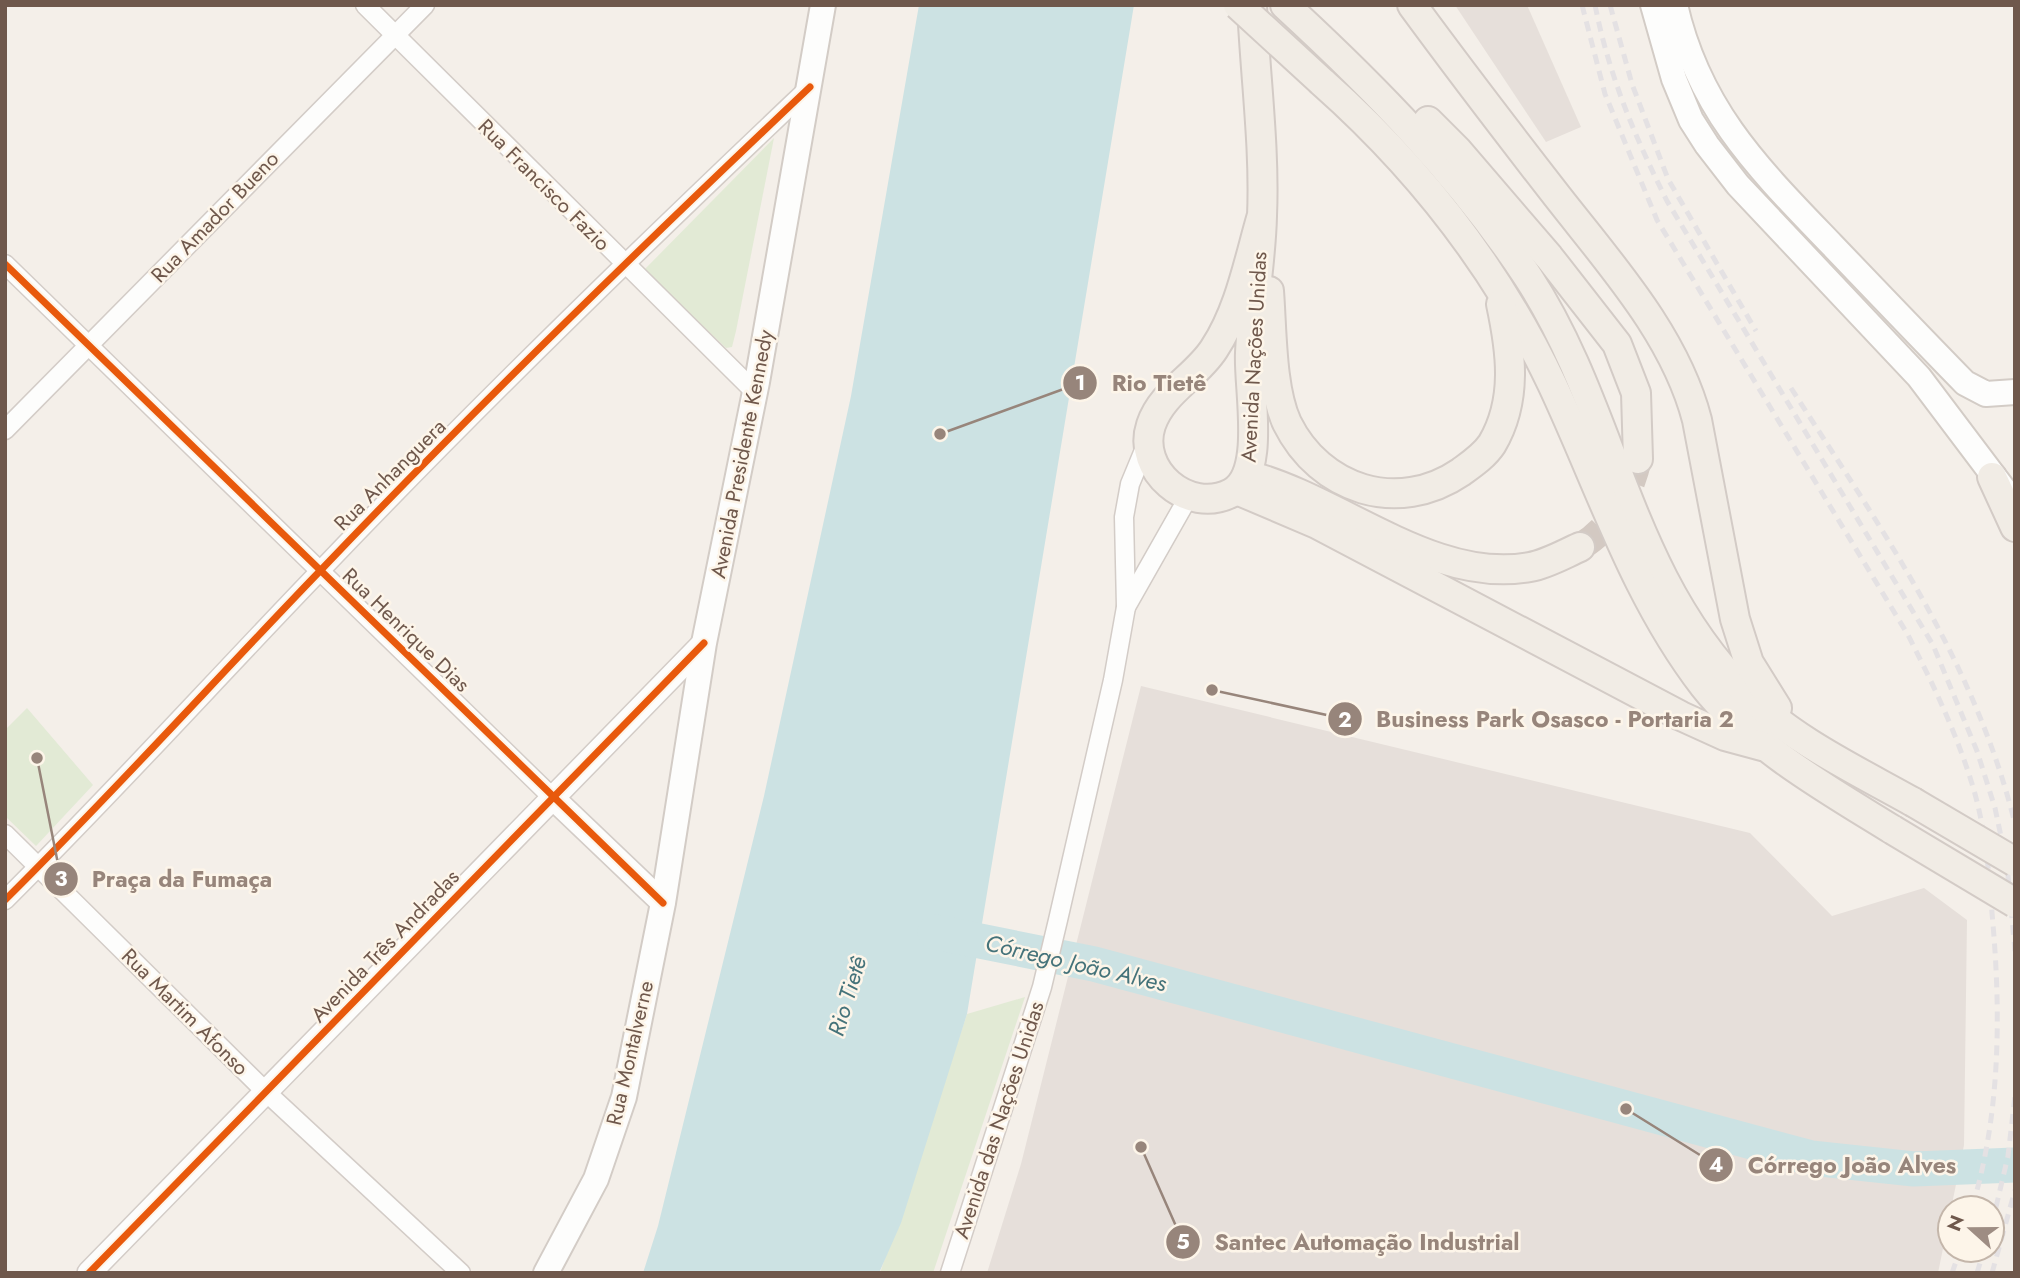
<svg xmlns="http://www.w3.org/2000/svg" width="2020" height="1278" viewBox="0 0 2020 1278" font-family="Jost,sans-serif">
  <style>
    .industrial { fill: #e6dfda }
    .green { fill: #e2ead5 }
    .water { fill: #cce2e3 }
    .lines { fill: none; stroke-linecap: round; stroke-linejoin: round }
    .river { stroke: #cce2e3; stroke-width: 35 }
    .primary-tunnel { stroke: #d3c9c2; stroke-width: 28; stroke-dasharray: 28 14; stroke-linecap: butt }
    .minor-casing { stroke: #d3ccc7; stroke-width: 21 }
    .tertiary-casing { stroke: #d3ccc7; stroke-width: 26 }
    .secondary-casing { stroke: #d3ccc6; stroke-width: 28 }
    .primary-casing { stroke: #d3cbc6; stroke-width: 32 }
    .minor { stroke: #fdfdfc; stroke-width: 18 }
    .tertiary { stroke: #fdfdfc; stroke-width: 23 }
    .secondary { stroke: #fdfdfc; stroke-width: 24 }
    .primary { stroke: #f1ece5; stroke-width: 28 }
    .rail { stroke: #e4e1e3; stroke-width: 5; stroke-dasharray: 10 7; stroke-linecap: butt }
    .primary-bridge-casing { stroke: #d3cbc6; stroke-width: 32; stroke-linecap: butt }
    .primary-bridge { stroke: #f1ece5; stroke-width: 28 }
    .cycleway-casing { stroke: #fdf5e9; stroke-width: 11 }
    .cycleway { stroke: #e8590c; stroke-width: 7 }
    .labels { text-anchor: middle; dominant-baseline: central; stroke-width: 5; stroke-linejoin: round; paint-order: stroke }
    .street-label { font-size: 21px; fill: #6f584c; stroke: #fdf5e9 }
    .water-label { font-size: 23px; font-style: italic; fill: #45737a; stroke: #fdf5e9 }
    .leader { fill: none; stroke: #97857b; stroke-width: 2.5 }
    .callout-dot { fill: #97857b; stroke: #fdf5e9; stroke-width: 2.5 }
    .mark-label { font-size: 21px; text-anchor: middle; font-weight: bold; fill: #fff }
    .callout-label { font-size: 23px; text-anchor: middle; font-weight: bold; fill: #97857b; stroke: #fdf5e9; stroke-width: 5; stroke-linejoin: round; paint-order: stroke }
  </style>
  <rect width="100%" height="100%" fill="#f4efe9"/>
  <g class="industrial">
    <polygon points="1455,5 1527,5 1581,127 1546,142"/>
    <polygon points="1141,686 1750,833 1832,916 1924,888 1967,920 1964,1145 1938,1273 987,1273 1021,1164"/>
  </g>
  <g class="green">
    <polygon points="774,138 736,331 732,347 726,348 644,270"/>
    <polygon points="27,708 93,785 36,846 5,816 5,730"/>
    <polygon points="1025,997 933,1273 880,1273 967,1014"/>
  </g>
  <polygon class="water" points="919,5 1134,5 967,1014 901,1223 879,1273 643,1273 658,1226 764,796 851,396"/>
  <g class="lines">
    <polyline class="river" points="935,932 1094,964 1811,1158 1914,1169 2015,1165"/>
    <path class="primary-tunnel" d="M1580,547C1612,528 1630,494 1638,459"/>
    <g class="minor-casing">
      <g id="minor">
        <polyline points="365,5 755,392"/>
        <polyline points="5,264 554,799"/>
        <polyline points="5,430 425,5"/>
        <polyline points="1126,607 1189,496"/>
        <polyline points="5,834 266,1092 461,1273"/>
        <path d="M5,900C113,793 214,681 319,572C478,405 643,245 810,87"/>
        <polyline points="950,1273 1042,987 1058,920 1113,680 1126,607 1124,517 1130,484 1147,443"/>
      </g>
    </g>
    <g class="tertiary-casing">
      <g id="tertiary">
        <polyline points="554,799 663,903"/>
        <polyline points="89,1273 704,643"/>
      </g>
    </g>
    <g class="secondary-casing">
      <g id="secondary">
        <polyline points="1653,5 1674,79 1691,120 1707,145 1738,185 1919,377 2005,491"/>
        <path d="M1675,5C1699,111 1760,170 1832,245C1876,291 1920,337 1965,383L1986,394L2015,392"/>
        <polyline points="546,1273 596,1179 624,1097 663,903 704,643 757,382 823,5"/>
      </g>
    </g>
    <g class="primary-casing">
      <g id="primary">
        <path d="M1252,5C1255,75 1265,147 1262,216C1261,262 1252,308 1250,353C1248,388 1267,475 1231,493C1188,515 1136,470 1151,425C1162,392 1196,377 1214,349C1240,310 1249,259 1262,215"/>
        <path d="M1285,5C1374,87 1461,175 1528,277C1616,412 1625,572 1745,693C1792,740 1856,770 1913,802"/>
        <path d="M1412,5C1459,69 1508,133 1557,196C1610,264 1675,335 1697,420L1735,619L1749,663L1777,708"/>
        <path d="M1322,82C1418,167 1497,268 1552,384C1600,486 1634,595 1704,686C1753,748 1827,789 1893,830"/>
        <polyline points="1428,121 1457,150 1549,257 1617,344 1636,393 1638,459"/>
        <path d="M1269,291C1272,329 1271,389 1287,423C1320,490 1398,515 1461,472C1472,464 1484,456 1492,444C1518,400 1511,351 1501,304"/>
        <path d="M1247,475C1339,498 1433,585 1530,567C1547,564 1564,554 1580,547"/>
        <polyline points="1992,477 2015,527"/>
        <polyline points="1237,490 1317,524 1681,716 1725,736 1762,746"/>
      </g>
    </g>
    <use href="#minor" class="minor"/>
    <use href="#tertiary" class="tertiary"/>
    <use href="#secondary" class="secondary"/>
    <use href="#primary" class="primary"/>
    <g class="rail">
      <path d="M1582,5L1605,94L1657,220L1908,635C1933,684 1957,734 1973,787C1985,827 1989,871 1992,913C2001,1011 2001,1112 1972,1208"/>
      <path d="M1595,5C1609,76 1635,137 1667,201L1933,645L1977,751L1995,808L2007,865L2015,951"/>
      <polyline points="1610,5 1632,84 1668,179 1756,331"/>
      <path d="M1791,388C1880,527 1975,661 2015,824"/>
      <polyline points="1992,1224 2008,1156 2015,1096"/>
      <polyline points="1952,1273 1960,1250"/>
      <polyline points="1977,1273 1984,1250"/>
      <polyline points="1992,1273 2015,1190"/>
    </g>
    <g class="primary-bridge-casing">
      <g id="primary-bridge">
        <polyline points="1238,5 1322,82"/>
        <polyline points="1913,802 2015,862"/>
        <polyline points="1893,830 2015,903"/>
      </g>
    </g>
    <use href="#primary-bridge" class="primary-bridge"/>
    <g class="cycleway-casing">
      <g id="cycleway">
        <polyline points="5,264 663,903"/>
        <path d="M5,900C113,793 214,681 319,572C478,405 643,245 810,87"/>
        <polyline points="89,1273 704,643"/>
      </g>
    </g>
    <use href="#cycleway" class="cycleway"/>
  </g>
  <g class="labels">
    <g class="street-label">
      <text transform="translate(544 185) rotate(45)">Rua Francisco Fazio</text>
      <text transform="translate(215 217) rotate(-46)">Rua Amador Bueno</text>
      <text transform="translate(1254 357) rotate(-87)">Avenida Nações Unidas</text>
      <text transform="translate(742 454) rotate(-79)">Avenida Presidente Kennedy</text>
      <text transform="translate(390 475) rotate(-45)">Rua Anhanguera</text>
      <text transform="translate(406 630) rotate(44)">Rua Henrique Dias</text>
      <text transform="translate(385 946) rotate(-46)">Avenida Três Andradas</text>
      <text transform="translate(185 1012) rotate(45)">Rua Martim Afonso</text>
      <text transform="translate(630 1053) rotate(-77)">Rua Montalverne</text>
      <text transform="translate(999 1120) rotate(-72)">Avenida das Nações Unidas</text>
    </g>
    <g class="water-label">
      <text transform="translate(1076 963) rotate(13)">Córrego João Alves</text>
      <text transform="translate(847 996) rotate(-73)">Rio Tietê</text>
    </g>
  </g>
  <path class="leader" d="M940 434L1080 383M1212 690L1345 719M37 758L61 879M1626 1109L1716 1165M1141 1147L1183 1242"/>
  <g class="callout-dot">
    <circle cx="940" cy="434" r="7"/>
    <circle cx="1212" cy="690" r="7"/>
    <circle cx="37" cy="758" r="7"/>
    <circle cx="1626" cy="1109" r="7"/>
    <circle cx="1141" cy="1147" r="7"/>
    <circle cx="1080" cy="383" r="18"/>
    <circle cx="1345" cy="719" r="18"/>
    <circle cx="61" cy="879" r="18"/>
    <circle cx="1716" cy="1165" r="18"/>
    <circle cx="1183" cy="1242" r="18"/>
  </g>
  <g class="mark-label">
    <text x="1080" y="390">1</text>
    <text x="1345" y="727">2</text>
    <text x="61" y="886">3</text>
    <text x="1716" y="1172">4</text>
    <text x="1183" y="1249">5</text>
  </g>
  <g class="callout-label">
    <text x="1159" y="391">Rio Tietê</text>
    <text x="1555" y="727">Business Park Osasco - Portaria 2</text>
    <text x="182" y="887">Praça da Fumaça</text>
    <text x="1852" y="1173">Córrego João Alves</text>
    <text x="1367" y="1250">Santec Automação Industrial</text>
  </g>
  <rect width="2020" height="1278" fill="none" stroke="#6f584c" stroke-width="14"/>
  <g transform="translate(1971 1229) rotate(291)"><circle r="33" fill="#fdf5e9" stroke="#c4b6aa" stroke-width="2"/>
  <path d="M0-5L12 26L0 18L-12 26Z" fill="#9e8d83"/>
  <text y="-10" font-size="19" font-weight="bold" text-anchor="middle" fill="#6f584c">N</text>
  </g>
</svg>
